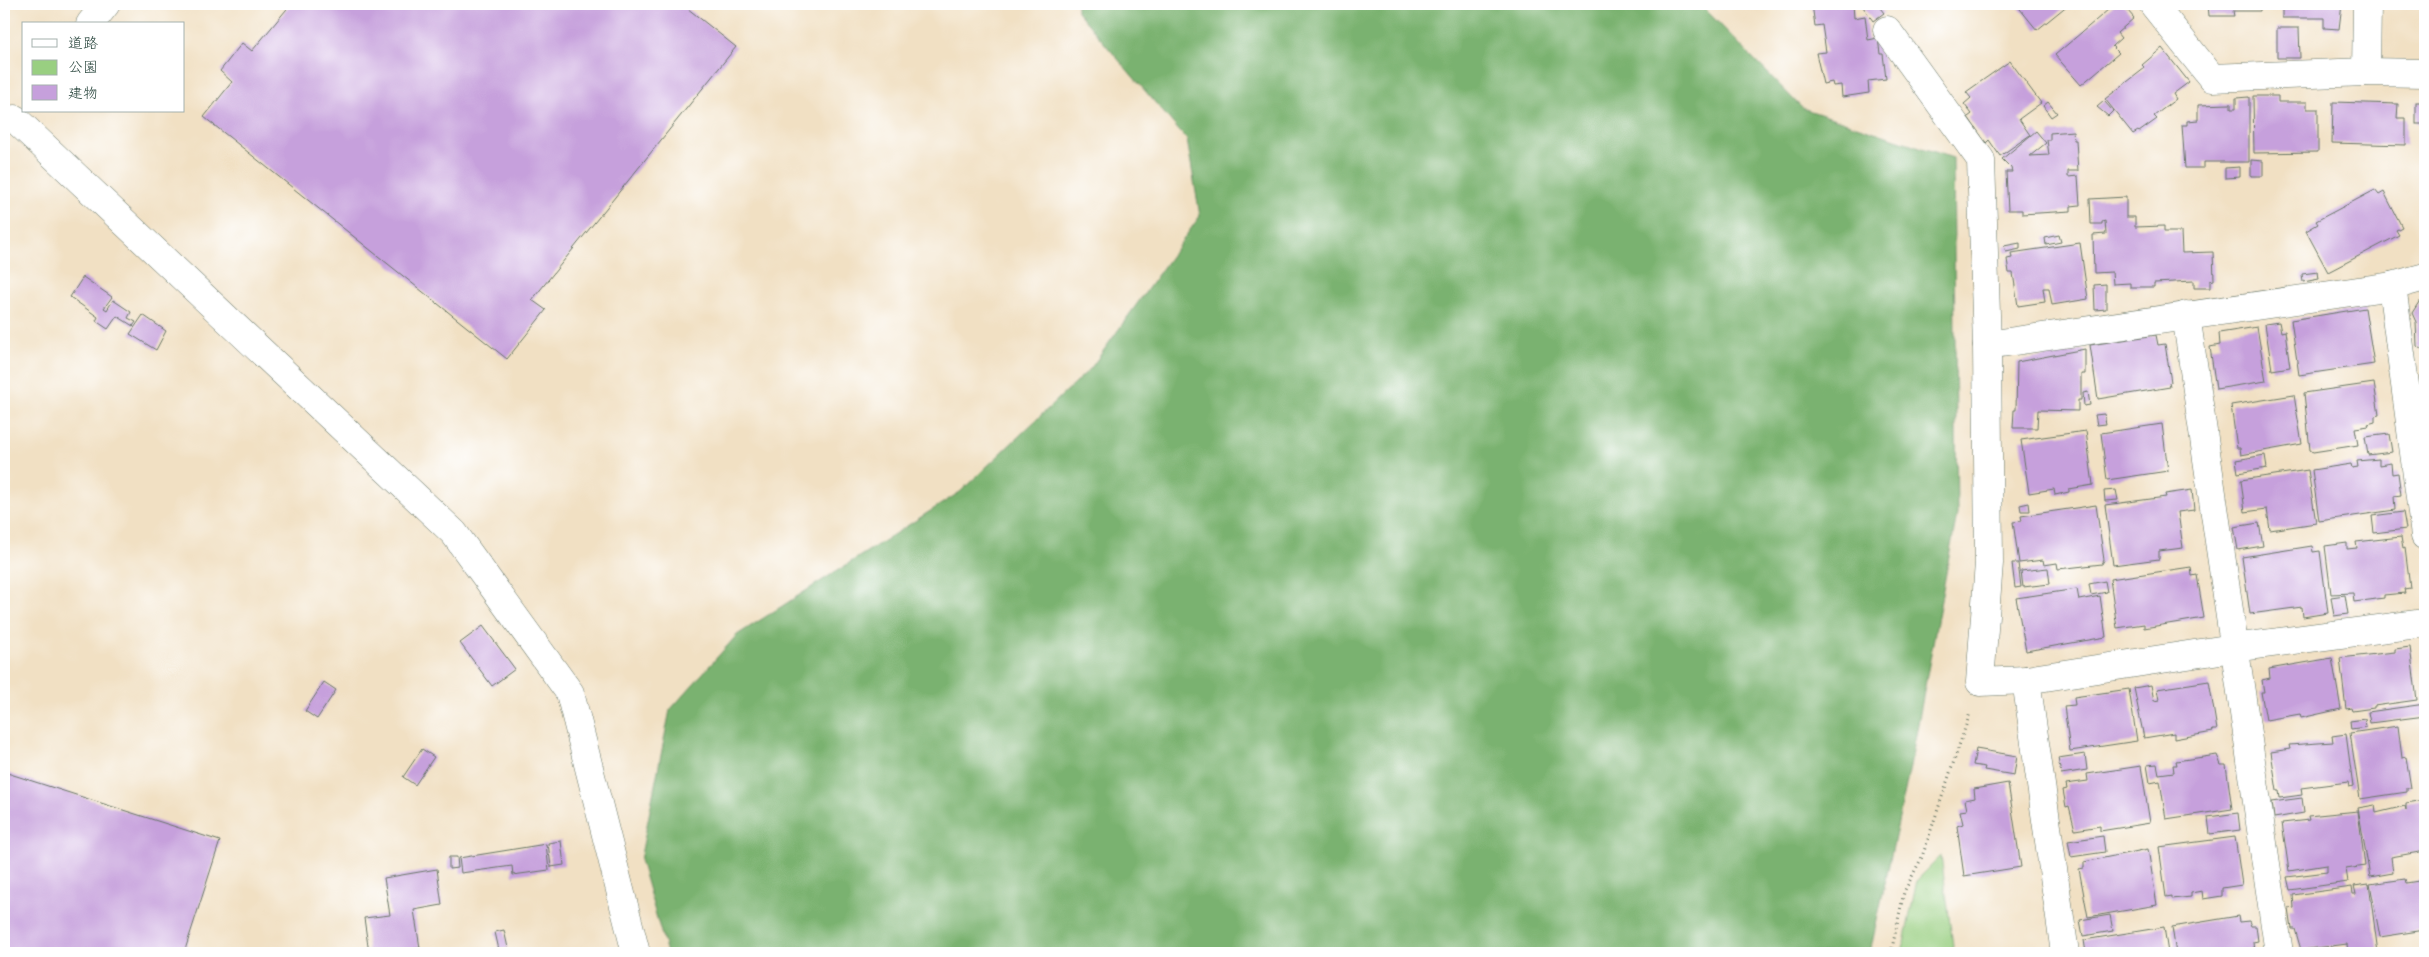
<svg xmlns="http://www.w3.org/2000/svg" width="2429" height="957" viewBox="0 0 2429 957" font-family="'Shantell Sans','Klee One',sans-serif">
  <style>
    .green { fill: #99cf81; stroke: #5c865a }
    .forest { fill: #7ab26f; stroke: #4c7852 }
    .building { fill: #c6a0dc }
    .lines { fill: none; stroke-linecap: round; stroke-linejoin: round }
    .minor-casing { stroke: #687666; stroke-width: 29 }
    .path { stroke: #687666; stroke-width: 3; stroke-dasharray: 1 4; stroke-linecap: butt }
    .minor { stroke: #fff; stroke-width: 28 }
  </style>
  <rect width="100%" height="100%" fill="#fff"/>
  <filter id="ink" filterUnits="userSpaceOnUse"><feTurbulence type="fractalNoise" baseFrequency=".02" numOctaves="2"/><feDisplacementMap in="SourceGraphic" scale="10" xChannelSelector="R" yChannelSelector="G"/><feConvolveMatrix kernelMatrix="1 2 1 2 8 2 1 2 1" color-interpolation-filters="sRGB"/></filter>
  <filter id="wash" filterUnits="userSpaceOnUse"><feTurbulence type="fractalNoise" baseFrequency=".0096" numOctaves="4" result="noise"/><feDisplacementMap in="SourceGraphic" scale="20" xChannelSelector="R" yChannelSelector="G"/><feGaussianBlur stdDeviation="1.12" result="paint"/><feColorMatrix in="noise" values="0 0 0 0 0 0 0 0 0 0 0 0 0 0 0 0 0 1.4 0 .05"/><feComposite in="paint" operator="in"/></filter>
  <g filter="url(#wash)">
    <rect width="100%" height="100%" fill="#f1e0c3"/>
    <polygon class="green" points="1941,856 1954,953 1902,953 1917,880"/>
    <polygon class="forest" points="1077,4 1700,4 1802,108 1953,158 1957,514 1910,767 1870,953 667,953 640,860 670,710 737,635 960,492 1091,368 1200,216 1187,140 1077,11"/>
    <g id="blocks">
      <g class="building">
        <polygon points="291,4 682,4 736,47 532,300 546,310 507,359 204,117 232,82 220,71 242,43 252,51"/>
        <polygon points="1812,4 1853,4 1854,18 1865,16 1868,40 1878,38 1880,54 1883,54 1886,79 1868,81 1869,93 1842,97 1841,85 1833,86 1832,82 1823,84 1816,53 1826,52 1822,25 1815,26"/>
        <polygon points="1861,4 1877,4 1884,13 1873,21"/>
        <polygon points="2016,4 2069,4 2037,30"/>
        <polygon points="2115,4 2122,4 2134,18 2117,33 2121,38 2112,46 2119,53 2081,85 2055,55"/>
        <polygon points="2208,4 2260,4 2260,11 2233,11 2234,16 2209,16"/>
        <polygon points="2282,4 2342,4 2339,29 2324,28 2324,18 2282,18"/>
        <polygon points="2277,28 2299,28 2300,58 2277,58"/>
        <polygon points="2162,48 2189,82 2173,94 2176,99 2154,116 2157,119 2139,132 2138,131 2133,134 2105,99 2145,68 2142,65"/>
        <polygon points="2010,61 2041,103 2019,119 2030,135 2000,156 1989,140 1986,143 1968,117 1972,114 1964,104 1971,98 1966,92"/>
        <polygon points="2253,96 2278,96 2278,102 2307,102 2307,109 2318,109 2318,152 2254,153"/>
        <polygon points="2249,97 2249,162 2204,162 2204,168 2185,168 2182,125 2187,125 2187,121 2198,120 2198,105 2231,104 2231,109 2236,109 2236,98"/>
        <polygon points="2104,101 2113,111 2108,116 2097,107"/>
        <polygon points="2048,102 2057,113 2051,117 2043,106"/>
        <polygon points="2333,102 2398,104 2397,118 2406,118 2406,145 2332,143"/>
        <rect x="2416" y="102" width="9" height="22"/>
        <polygon points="2036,131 2046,143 2030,156 2049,155 2047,140 2050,140 2050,133 2073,131 2074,140 2076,140 2078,171 2068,171 2068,177 2078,176 2080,205 2071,206 2071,211 2022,214 2022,210 2008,210 2006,172 2012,172 2011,168 2002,159"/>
        <polygon points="2251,160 2263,161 2263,176 2251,176"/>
        <polygon points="2240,167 2240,177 2225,178 2225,168"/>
        <polygon points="2375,190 2379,195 2384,192 2402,227 2396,230 2399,235 2328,272 2306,231 2318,224 2316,221"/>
        <polygon points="2126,197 2126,217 2135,217 2135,227 2164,226 2164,232 2181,232 2182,253 2213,252 2214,280 2210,281 2210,288 2194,288 2194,281 2154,283 2154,287 2130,287 2130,283 2113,284 2112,272 2094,273 2093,235 2106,234 2105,221 2102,222 2102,224 2091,224 2090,199"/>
        <polygon points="2059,235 2061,242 2046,245 2045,238"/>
        <polygon points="2020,243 2020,249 2006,252 2004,246"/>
        <polygon points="2080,243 2088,299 2052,305 2049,288 2043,288 2045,302 2018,306 2013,273 2009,273 2007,259 2012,258 2011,253"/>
        <polygon points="2318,272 2319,279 2303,282 2302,274"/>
        <polygon points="83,277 112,297 104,308 107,310 113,300 131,312 128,318 136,322 133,326 117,316 108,329 96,321 98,317 70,297"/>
        <polygon points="2106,284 2106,309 2095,310 2094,285"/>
        <polygon points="2419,302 2425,302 2425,351 2417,346 2416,322 2412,313"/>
        <polygon points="2365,308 2374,364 2299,375 2291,320"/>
        <polygon points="143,315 166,331 156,350 130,334"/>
        <polygon points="2279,322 2281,332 2285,331 2290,367 2272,370 2265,324"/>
        <polygon points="2257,327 2266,381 2216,389 2210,347 2220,345 2219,333"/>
        <polygon points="2156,335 2158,345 2165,344 2171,382 2169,383 2170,387 2098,399 2090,345"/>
        <polygon points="2085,349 2085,374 2081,374 2081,400 2078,400 2078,411 2038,410 2037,428 2013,428 2014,410 2016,410 2017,362"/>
        <polygon points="2374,383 2379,415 2375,416 2375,422 2368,424 2369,426 2355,428 2358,445 2313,452 2310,450 2304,393"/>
        <polygon points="2088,392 2090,405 2084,406 2083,393"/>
        <polygon points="2294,395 2302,444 2241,455 2240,448 2237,448 2231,405"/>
        <polygon points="2104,414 2106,424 2097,425 2095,415"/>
        <polygon points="2162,424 2168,471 2107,480 2101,433"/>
        <polygon points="2086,431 2093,485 2069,489 2069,492 2055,495 2054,489 2029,493 2021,440"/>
        <polygon points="2389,434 2392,452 2368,455 2365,437"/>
        <polygon points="2265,455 2267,468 2238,473 2236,460"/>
        <polygon points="2379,459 2379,465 2391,463 2392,474 2398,473 2401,495 2394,496 2395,510 2319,521 2312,470 2351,464 2352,468 2358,467 2357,461"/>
        <polygon points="2308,470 2316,523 2270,530 2267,509 2245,512 2241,480"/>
        <polygon points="2116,490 2118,500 2105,501 2104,491"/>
        <polygon points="2192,490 2194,510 2178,512 2183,548 2159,551 2159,559 2113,565 2105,505 2166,497 2165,494"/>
        <polygon points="2029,503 2030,511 2021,511 2020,505"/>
        <polygon points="2096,505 2104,560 2102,564 2058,569 2057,563 2044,565 2043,560 2019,563 2013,522 2022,521 2021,516"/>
        <polygon points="2403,512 2406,529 2374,533 2372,516"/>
        <polygon points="2259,523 2263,546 2238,550 2234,527"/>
        <polygon points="2401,537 2403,549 2405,548 2410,588 2404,589 2405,593 2384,595 2384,598 2354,602 2353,593 2331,594 2325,546 2347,543 2347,549 2357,548 2356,542"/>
        <polygon points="2312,546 2313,552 2320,551 2328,613 2303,617 2302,607 2250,614 2242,557"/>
        <polygon points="2012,563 2018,563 2021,587 2015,588"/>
        <polygon points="2191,567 2192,576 2197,575 2204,618 2144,628 2144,624 2117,628 2110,579"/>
        <polygon points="2048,568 2050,584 2023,587 2021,571"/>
        <polygon points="2105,581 2107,592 2091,595 2089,584"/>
        <polygon points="2077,589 2079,600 2100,596 2106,637 2026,651 2016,598"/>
        <polygon points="2345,595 2348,614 2334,616 2331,597"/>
        <polygon points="483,626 515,669 492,686 460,643"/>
        <polygon points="2410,647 2417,700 2374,706 2374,708 2352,711 2351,708 2346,709 2340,658 2395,652 2395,649"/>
        <polygon points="2332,658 2341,709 2301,718 2300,714 2266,720 2261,692 2264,692 2262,680 2270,678 2269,669"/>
        <polygon points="2209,681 2217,730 2212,730 2213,732 2174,739 2174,733 2144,738 2134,688 2151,685 2154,701 2159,700 2157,689"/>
        <polygon points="324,682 336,690 317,719 305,711"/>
        <polygon points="2129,689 2137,741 2070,751 2064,706 2075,705 2074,697"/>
        <polygon points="2425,704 2425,716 2370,723 2368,712"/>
        <polygon points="2365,719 2366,727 2351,729 2350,721"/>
        <polygon points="2398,726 2402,758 2406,757 2411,788 2407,788 2407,792 2360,799 2350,733"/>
        <polygon points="2346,734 2353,786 2349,787 2348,782 2301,788 2302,795 2280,798 2279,791 2277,791 2271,752 2290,749 2289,745 2333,742 2332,736"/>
        <polygon points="422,749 434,757 415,785 403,777"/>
        <polygon points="1976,749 2017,756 2014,775 1984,770 1985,767 1973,765"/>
        <polygon points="2085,754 2087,770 2061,774 2058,758"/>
        <polygon points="2217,755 2221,765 2226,765 2232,809 2166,819 2160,781 2150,783 2147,765 2157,764 2159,774 2174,772 2173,765 2177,765 2176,761"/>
        <polygon points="2141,766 2150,823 2100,831 2100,826 2075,830 2069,806 2066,807 2063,790 2067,789 2066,784 2088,781 2087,774"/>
        <polygon points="4,772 220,841 184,953 4,953"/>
        <polygon points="2008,783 2021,867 1964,876 1957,826 1963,824 1960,811 1967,810 1965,800 1975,798 1974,789"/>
        <polygon points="2302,798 2304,813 2274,818 2272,802"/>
        <polygon points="2425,800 2425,851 2391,857 2393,873 2370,877 2358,808 2375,805 2376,813 2405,806 2406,810 2406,803"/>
        <polygon points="2358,811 2365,866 2346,869 2348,882 2290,890 2287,877 2327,872 2327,865 2289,871 2282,823 2309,820 2308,816"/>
        <polygon points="2238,813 2240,830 2210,834 2208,817"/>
        <polygon points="2103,836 2105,852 2071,857 2068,841"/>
        <polygon points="2235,837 2242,885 2222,888 2222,896 2203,899 2202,891 2191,893 2191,897 2172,899 2172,896 2166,897 2159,847"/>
        <polygon points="561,841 564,865 551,867 548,843"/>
        <polygon points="546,844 549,870 513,875 512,866 461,873 459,858"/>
        <polygon points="2148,849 2157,905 2088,917 2079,869 2084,868 2084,862"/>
        <polygon points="449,857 457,857 458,868 449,869"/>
        <polygon points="437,869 442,905 414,910 420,948 369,953 364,918 390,915 384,878"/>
        <polygon points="2405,879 2406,883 2425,880 2425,930 2380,937 2370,884"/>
        <polygon points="2369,884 2378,953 2348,953 2347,944 2301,950 2295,929 2292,929 2289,909 2294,908 2293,895 2352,887 2353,894 2356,894 2354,886"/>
        <polygon points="2110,915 2113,931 2083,936 2080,920"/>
        <polygon points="2238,916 2239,922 2249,921 2251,926 2256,926 2258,941 2253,942 2254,953 2176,953 2172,927"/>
        <polygon points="2164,927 2168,953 2086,953 2084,940"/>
        <polygon points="504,930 508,948 499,950 495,932"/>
      </g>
    </g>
  </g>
  <g filter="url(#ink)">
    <use href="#blocks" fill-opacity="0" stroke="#687666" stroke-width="1"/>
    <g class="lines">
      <g class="minor-casing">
        <g id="minor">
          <polyline points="2153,4 2212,78 2366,72 2425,73"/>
          <polyline points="90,24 106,4"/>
          <polyline points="1887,30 1981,160 1987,345 1989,563 1980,682 2026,680 2233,648 2425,623"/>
          <polyline points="2366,72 2367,4"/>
          <polyline points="15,119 454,533 570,693 636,953"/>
          <polyline points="2392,286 2425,536"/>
          <polyline points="2186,315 2279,953"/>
          <polyline points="1987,345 2392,286 2425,277"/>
          <polyline points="2026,680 2065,953"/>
        </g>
      </g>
      <polyline class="path" points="1891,953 1904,892 1922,857 1970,713"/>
      <use href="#minor" class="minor"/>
    </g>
  </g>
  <rect width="2429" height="957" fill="none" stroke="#fff" stroke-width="20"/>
  <rect x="22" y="22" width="162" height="90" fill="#ffffff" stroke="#a5b1ae"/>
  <rect x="32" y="39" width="25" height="8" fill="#ffffff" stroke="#a5b1ae"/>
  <text x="68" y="48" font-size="15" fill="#1f3d34">道路</text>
  <rect x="32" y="60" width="25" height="15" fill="#99cf81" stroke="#a5b1ae"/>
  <text x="68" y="72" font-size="15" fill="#1f3d34">公園</text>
  <rect x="32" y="85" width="25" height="15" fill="#c6a0dc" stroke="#a5b1ae"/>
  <text x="68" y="98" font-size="15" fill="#1f3d34">建物</text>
</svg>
